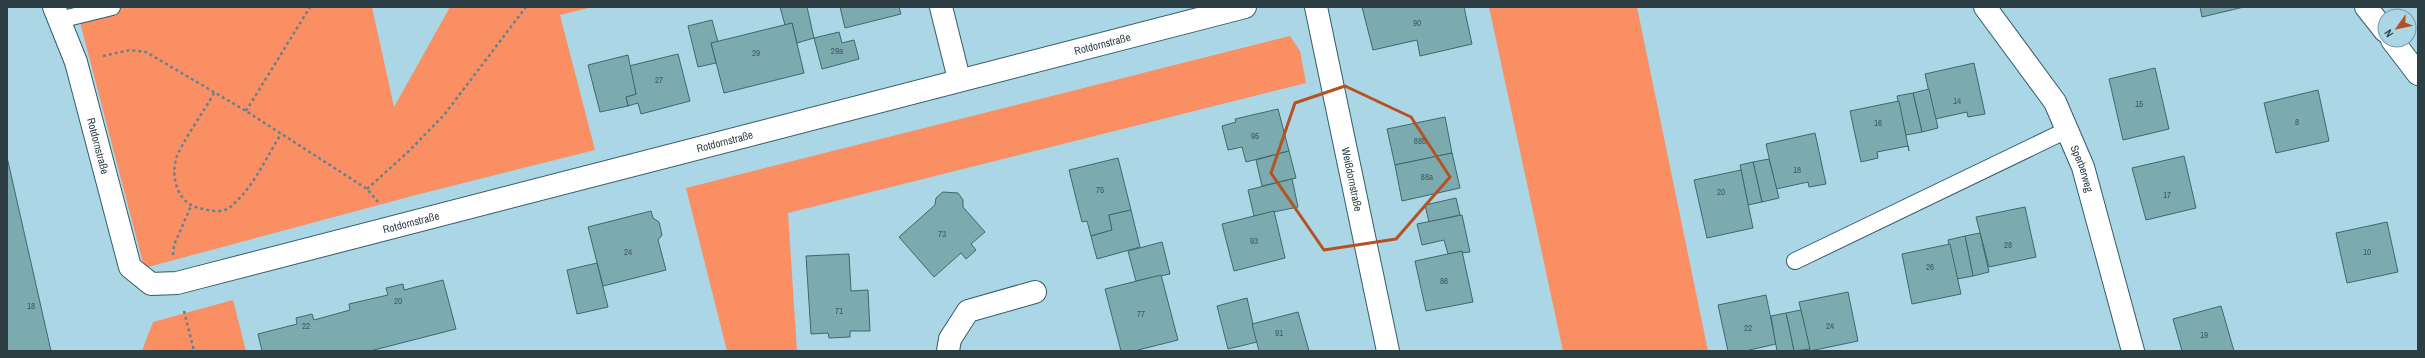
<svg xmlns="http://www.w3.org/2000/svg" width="2425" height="358" viewBox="0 0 2425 358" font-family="'Archivo Narrow',sans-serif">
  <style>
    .green { fill: #fa8f64 }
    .building { fill: #7cabaf; stroke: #3c696d }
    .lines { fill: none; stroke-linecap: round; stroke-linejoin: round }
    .service-casing { stroke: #345c6a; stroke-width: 18 }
    .minor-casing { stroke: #345c6a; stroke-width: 24 }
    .path { stroke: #65838d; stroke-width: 2.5; stroke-dasharray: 3 3; stroke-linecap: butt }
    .service { stroke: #fff; stroke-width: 16 }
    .minor { stroke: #fff; stroke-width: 22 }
    .marked { fill: none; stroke: #b65123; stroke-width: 3; stroke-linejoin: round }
    .labels { text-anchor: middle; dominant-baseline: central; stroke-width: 3; stroke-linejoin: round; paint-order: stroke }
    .number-label { font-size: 9px; fill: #40595f }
    .street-label { font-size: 11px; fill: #2c3e44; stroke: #abd6e6 }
  </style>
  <rect width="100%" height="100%" fill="#abd6e6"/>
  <g class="green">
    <polygon points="76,7 372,7 394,107 450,7 593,7 560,15 595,150 416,195 148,267 143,263"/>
    <polygon points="1489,7 1637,7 1708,351 1563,351"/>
    <polygon points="1290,36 1300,51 1306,83 788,213 797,351 727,351 686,188"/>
    <polygon points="233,300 246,351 142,351 153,322"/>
  </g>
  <g class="building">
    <polygon points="780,7 807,7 814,38 797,43 792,23 785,25"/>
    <polygon points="840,7 899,7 901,14 845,28"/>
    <polygon points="1362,7 1464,7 1472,44 1420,56 1417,40 1373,50"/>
    <polygon points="2200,7 2244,7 2202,17"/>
    <polygon points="712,20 718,42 711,43 716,63 698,67 688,26"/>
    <polygon points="792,23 804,73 724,93 711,43"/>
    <polygon points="839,32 842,43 854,40 859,59 822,69 814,38"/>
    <polygon points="678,54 690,101 641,114 638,103 628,106 626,97 636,94 629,66"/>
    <polygon points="628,55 636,94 626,97 628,106 600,112 588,65"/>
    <polygon points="1974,63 1985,114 1968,117 1967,112 1935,119 1925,74"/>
    <polygon points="2155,68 2169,129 2123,140 2109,79"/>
    <polygon points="1929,89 1938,128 1922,132 1913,93"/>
    <polygon points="2318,90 2329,141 2276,153 2264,103"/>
    <polygon points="1913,93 1922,132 1906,135 1897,96"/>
    <polygon points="1899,101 1909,151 1908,146 1877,152 1878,158 1861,162 1850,111"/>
    <polygon points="1278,109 1289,151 1246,162 1242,147 1228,150 1222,126 1236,122 1235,119"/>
    <polygon points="1445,117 1452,153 1395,165 1387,129"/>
    <polygon points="1815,133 1826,184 1809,187 1808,182 1776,189 1766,144"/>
    <polygon points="1289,151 1296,178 1262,186 1256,160"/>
    <polygon points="1452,153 1460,188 1402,201 1395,165"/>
    <polygon points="2184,156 2196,208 2146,220 2132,168"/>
    <polygon points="7,157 51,351 7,351"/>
    <polygon points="1118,158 1131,210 1109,215 1112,230 1091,236 1087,221 1082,222 1069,170"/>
    <polygon points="1769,159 1779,198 1762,202 1753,162"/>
    <polygon points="1753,162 1762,202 1748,205 1740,165"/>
    <polygon points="1741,170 1753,228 1707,238 1694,180"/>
    <polygon points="1292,179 1298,207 1254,216 1248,190"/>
    <polygon points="943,192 958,193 963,200 963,207 985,232 971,244 976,250 966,259 961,253 934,277 899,237 935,205 936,198"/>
    <polygon points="1456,198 1460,215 1429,222 1425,205"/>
    <polygon points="2025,207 2036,257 1989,267 1976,217"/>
    <polygon points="1131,210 1140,247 1097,259 1091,236 1112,230 1109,215"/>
    <polygon points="651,211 653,218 659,222 662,235 658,240 666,270 603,286 588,227"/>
    <polygon points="1274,211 1285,258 1234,271 1222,224"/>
    <polygon points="1462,215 1470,252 1448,254 1444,240 1422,245 1417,224"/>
    <polygon points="2387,222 2398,272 2347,283 2336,233"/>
    <polygon points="1980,233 1989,272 1973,276 1965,236"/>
    <polygon points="1965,236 1973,276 1957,279 1948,240"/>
    <polygon points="1162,242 1170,274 1136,281 1128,251"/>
    <polygon points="1950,244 1961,294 1912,304 1902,254"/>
    <polygon points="1462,251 1473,302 1426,311 1415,261"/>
    <polygon points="849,254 851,291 868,290 870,331 850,331 850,337 829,338 828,333 811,334 806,256"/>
    <polygon points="597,263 608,307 577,314 567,270"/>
    <polygon points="1161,275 1178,340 1134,351 1121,351 1105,289"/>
    <polygon points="443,280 456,329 370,351 262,351 258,334 297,324 296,318 312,314 314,320 350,310 349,304 388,295 386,288 403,284 404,290"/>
    <polygon points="1848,292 1858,341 1810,351 1799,302"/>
    <polygon points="1766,295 1776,344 1745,351 1728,351 1718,305"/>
    <polygon points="1247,298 1257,342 1228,349 1217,306"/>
    <polygon points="2221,306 2234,351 2182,351 2173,319"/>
    <polygon points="1801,310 1810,349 1794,351 1786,313"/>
    <polygon points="1298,312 1309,351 1259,351 1252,324"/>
    <polygon points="1786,313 1794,351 1777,351 1775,340 1771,316"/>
  </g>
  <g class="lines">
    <g class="service-casing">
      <g id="service">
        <polyline points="59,20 112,7"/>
        <polyline points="1795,261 2067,130"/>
      </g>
    </g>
    <g class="minor-casing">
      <g id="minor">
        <path id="s1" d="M54,7L76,62L130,267L151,284L177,283L1245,7"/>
        <polyline points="941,7 959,79"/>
        <path id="s2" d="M1316,7L1388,351"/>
        <path id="s3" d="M1985,7L2055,102L2083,167L2133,351"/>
        <polyline points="2366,7 2385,31"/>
        <polyline points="2392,40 2418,74"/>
        <polyline points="948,351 950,339 968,311 1035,292"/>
      </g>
    </g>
    <g class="path">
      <polyline points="103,56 130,50 146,52 246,111 367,189 378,202"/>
      <path d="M214,93C205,110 181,143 176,159C171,177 177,201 196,207C206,210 220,214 229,208C252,190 266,158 281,134"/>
      <polyline points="246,111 310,7"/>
      <polyline points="367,189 409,151 444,115 526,7"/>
      <polyline points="173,255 174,245 191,206"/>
      <polyline points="184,311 194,351"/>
    </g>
    <use href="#service" class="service"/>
    <use href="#minor" class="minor"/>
  </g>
  <path class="marked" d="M1345,86L1411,117L1450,177L1396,239L1324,250L1271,173L1295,103Z"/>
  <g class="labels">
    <g class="number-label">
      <text x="1417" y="23">90</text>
      <text x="837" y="51">29a</text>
      <text x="756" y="53">29</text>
      <text x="659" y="80">27</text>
      <text x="1957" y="101">14</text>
      <text x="2139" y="104">15</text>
      <text x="2297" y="122">8</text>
      <text x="1878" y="123">16</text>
      <text x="1255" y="136">95</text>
      <text x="1420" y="141">88b</text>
      <text x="1797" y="170">18</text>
      <text x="1427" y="177">88a</text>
      <text x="1100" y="190">75</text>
      <text x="1721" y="192">20</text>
      <text x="2167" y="195">17</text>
      <text x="942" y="234">73</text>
      <text x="1254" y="241">93</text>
      <text x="2008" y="245">28</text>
      <text x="628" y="252">24</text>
      <text x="2367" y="252">10</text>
      <text x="1930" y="267">26</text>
      <text x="1444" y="281">86</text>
      <text x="398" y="301">20</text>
      <text x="31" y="306">18</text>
      <text x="839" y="311">71</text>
      <text x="1141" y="314">77</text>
      <text x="306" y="326">22</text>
      <text x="1830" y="326">24</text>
      <text x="1748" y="328">22</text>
      <text x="1279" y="333">91</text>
      <text x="2204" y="335">19</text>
    </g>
    <g class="street-label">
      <text stroke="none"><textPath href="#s1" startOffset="1280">Rotdornstraße</textPath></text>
      <text stroke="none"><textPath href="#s1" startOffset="890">Rotdornstraße</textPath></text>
      <text stroke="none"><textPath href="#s1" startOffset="146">Rotdornstraße</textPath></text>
      <text stroke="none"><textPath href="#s3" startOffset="190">Sperberweg</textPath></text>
      <text stroke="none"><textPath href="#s2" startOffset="176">Weißdornstraße</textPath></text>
      <text stroke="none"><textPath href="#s1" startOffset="566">Rotdornstraße</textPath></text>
    </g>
  </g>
  <rect width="2425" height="358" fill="none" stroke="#2c3e44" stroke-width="16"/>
  <g transform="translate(2397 28) rotate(237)"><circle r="19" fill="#abd6e6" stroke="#7899a5"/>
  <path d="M0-3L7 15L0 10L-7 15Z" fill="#b65123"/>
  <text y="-6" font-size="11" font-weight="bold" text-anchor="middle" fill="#2c3e44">N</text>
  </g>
</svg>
